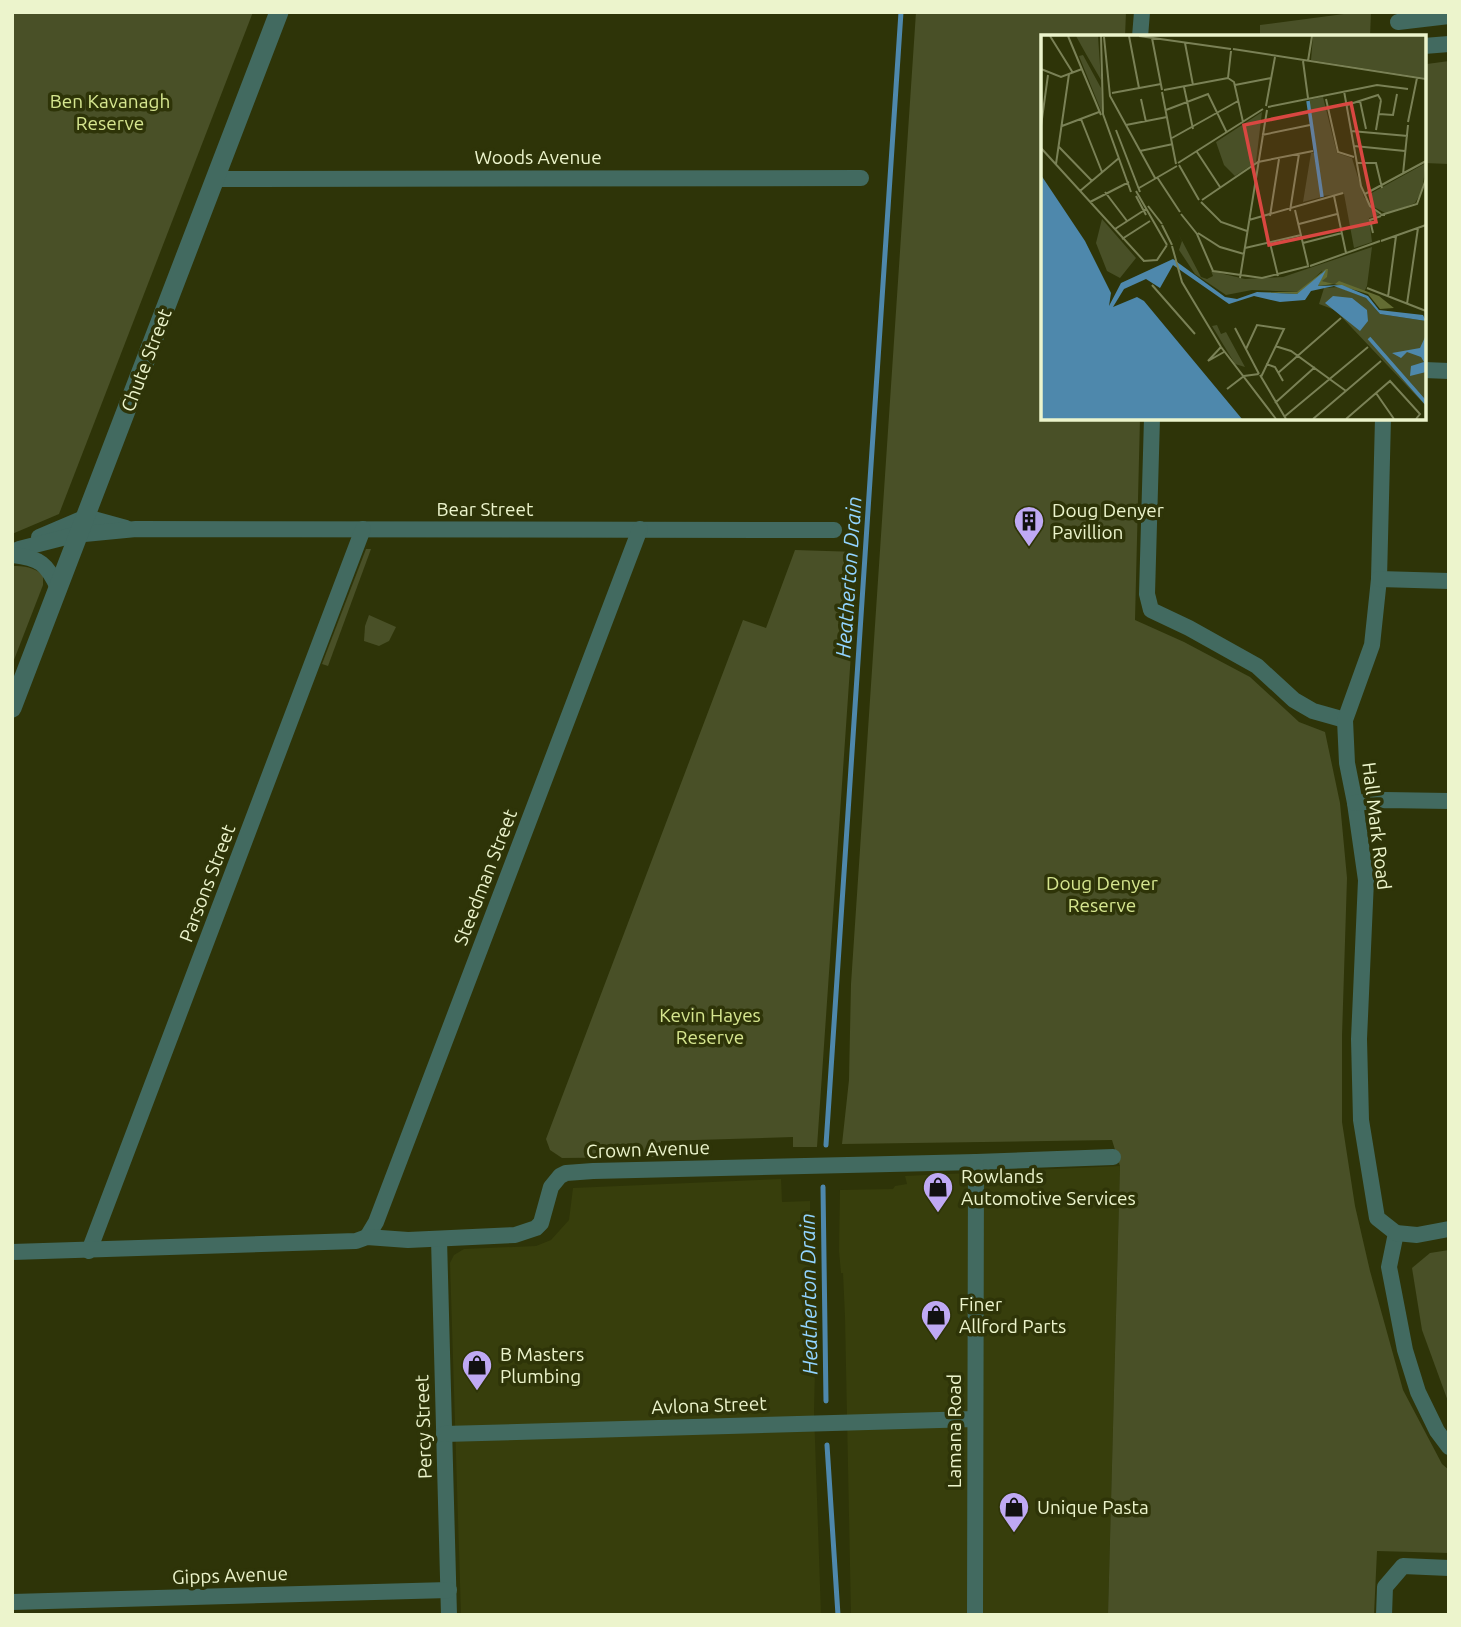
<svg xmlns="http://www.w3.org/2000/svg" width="1461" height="1627" viewBox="0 0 1461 1627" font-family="Ubuntu,sans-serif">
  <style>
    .built { fill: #373e0c }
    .green { fill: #495027 }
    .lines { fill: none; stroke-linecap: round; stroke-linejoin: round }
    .stream { stroke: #4e88ac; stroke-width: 5 }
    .minor { stroke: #426a60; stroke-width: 16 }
    .tertiary { stroke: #426a60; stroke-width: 19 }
    .labels { text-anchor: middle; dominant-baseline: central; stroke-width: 7; stroke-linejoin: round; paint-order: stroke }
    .park-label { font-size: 19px; fill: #d6e68f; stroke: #2e3408 }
    .street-label { font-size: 19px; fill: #ecf4cc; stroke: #2e3408 }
    .poi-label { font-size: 19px; fill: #ecf4cc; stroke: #2e3408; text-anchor: start }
    .water-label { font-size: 21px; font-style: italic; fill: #92d4ff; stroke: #2e3408 }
    .inset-river { fill: none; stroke: #4e88ac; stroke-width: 3.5 }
    .inset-road { fill: none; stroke: #7a8156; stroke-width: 2 }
    .view { fill: #d94741; fill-opacity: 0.15; stroke: #d94741; stroke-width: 3.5 }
    .inset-edge { fill: none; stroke: #ecf4cc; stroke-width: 3.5 }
  </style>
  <rect width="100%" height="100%" fill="#2e3408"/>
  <g class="built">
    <polygon points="1120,1166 1108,1615 851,1615 845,1317 843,1273 841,1273 839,1251 840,1190 893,1189 895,1186 907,1184 905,1176"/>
    <polygon points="781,1179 782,1202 810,1201 810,1292 816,1326 814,1411 821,1615 461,1615 450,1263 454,1255 464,1249 536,1246 551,1240 569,1220 573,1188"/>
  </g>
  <g class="green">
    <polygon points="12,12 253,12 59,514 12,534"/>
    <polygon points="916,12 1126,12 1125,37 1043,37 1043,418 1140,418 1135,620 1184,642 1250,677 1299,722 1325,732 1340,803 1347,878 1342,1036 1342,1122 1355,1206 1370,1271 1403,1390 1442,1464 1449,1470 1449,1553 1377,1551 1374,1615 1108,1615 1120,1166 1112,1140 842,1144 849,1080 851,984"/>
    <polygon points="1359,12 1371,12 1370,37 1260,37 1260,25"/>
    <polygon points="1449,61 1449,164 1424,163 1424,66 1427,64"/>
    <polygon points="366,549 371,549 328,666 322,664"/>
    <polygon points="795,550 858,552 817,1147 793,1147 793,1137 661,1141 660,1157 562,1158 550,1150 546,1139 743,620 766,628"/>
    <path d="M12,566C25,566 33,567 43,575V585L12,665Z"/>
    <polygon points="369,615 396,627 389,641 379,646 364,641 365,626"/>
    <polygon points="1449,1250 1449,1404 1422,1330 1412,1268 1430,1253"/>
  </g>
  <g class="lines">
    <g class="stream">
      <polyline points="826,1145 901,12"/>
      <polyline points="823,1187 826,1401"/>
      <polyline points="827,1445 838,1615"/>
    </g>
    <g class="minor">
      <polyline points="1398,22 1449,16"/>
      <polyline points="1140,37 1142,12"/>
      <polyline points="1424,46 1449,44"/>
      <polyline points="216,179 861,178"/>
      <polyline points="1424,370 1449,371"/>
      <polyline points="1152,418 1147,594 1151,610 1189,628 1257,666 1294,700 1313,711 1345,720"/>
      <polyline points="1383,418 1379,579 1372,645 1345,720 1347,763 1355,803 1366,880 1359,1039 1361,1120 1377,1218 1396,1233"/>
      <polyline points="39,537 86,517 126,528"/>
      <polyline points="19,549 74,535 136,529 834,530"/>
      <path d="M13,555C40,558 47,564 58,588"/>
      <polyline points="1379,579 1449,581"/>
      <polyline points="1355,803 1385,800 1449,801"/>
      <polyline points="1396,1233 1389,1267 1405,1350 1418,1392 1437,1431 1449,1447"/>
      <polyline points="1396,1233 1417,1235 1449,1229"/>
      <polyline points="367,1237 376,1222 640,529"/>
      <polyline points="439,1239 449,1615"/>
      <polyline points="89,1251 363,529"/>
      <polyline points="12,1252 356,1241 367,1237 408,1240 515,1235 536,1228 541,1223 551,1187 560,1176 566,1173 593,1171 976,1162 1113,1157"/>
      <polyline points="444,1434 975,1419"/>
      <polyline points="12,1602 449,1590"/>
      <polyline points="975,1615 976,1162"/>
      <polyline points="1384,1615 1385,1587 1403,1566 1449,1568"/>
    </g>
    <polyline class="tertiary" points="12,708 279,12"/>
  </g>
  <defs>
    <g id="building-pin" transform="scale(1.575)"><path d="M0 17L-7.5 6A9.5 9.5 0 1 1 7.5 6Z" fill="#bfa9f4" stroke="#2e3408"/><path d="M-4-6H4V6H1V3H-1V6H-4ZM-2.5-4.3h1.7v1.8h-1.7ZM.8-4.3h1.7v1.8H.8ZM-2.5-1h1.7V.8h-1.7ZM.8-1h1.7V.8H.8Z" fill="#111"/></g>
    <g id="shop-pin" transform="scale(1.575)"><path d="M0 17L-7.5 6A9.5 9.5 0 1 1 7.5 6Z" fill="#bfa9f4" stroke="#2e3408"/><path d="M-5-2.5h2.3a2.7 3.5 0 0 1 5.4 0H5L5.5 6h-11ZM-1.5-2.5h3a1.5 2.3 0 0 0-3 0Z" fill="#111"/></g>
  </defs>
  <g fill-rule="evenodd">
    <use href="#building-pin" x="1029" y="521"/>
    <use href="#shop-pin" x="938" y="1187"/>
    <use href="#shop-pin" x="936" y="1315"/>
    <use href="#shop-pin" x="477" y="1365"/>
    <use href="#shop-pin" x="1014" y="1507"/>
  </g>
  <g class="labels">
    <g class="park-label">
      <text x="110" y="101">Ben Kavanagh<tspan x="110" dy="22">Reserve</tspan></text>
      <text x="1102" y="883">Doug Denyer<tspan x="1102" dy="22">Reserve</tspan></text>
      <text x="710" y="1015">Kevin Hayes<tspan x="710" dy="22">Reserve</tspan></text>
    </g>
    <g class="street-label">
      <text x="538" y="157">Woods Avenue</text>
      <text transform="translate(146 360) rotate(-69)">Chute Street</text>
      <text x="485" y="509">Bear Street</text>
      <text transform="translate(1377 826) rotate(83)">Hall Mark Road</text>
      <text transform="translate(485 877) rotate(-69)">Steedman Street</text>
      <text transform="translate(207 883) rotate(-69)">Parsons Street</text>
      <text transform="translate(648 1149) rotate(-2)">Crown Avenue</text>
      <text transform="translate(709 1405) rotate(-2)">Avlona Street</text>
      <text transform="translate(423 1427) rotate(-92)">Percy Street</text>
      <text transform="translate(954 1431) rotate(-90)">Lamana Road</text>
      <text transform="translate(230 1575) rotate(-2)">Gipps Avenue</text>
    </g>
    <g class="poi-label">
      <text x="1052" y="510">Doug Denyer<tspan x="1052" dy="22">Pavillion</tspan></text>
      <text x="961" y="1176">Rowlands<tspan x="961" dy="22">Automotive Services</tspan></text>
      <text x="959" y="1304">Finer<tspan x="959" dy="22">Allford Parts</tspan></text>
      <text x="500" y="1354">B Masters<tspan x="500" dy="22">Plumbing</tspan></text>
      <text x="1037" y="1507">Unique Pasta</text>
    </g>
    <g class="water-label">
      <text transform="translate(848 577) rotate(-86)">Heatherton Drain</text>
      <text transform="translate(808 1294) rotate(-91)">Heatherton Drain</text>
    </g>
  </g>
  <g transform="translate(1041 35)">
    <rect width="385" height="385" fill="#2e3408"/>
    <path d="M35,1H57L60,45L45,19ZM272,1H385V43L270,25ZM42,20L60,53L61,78L38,21ZM282,62L296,118L311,123L323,162L338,180L328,183L331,207L313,213L303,159L282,161L268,65ZM221,77L215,127L194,141L183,130L175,107ZM270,118H274L281,162L262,167ZM385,128L381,156L374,168L346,179L331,171L327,160ZM61,184L95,223L79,243L66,236L55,208ZM137,198L160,242L166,244L172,241L170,236L204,244L242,242L331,212L326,251L323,257L280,246L284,242L281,236L258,257L211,255L185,260L154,239L138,215L141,206ZM297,252L325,263L339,279L385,286V371L294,275L278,269L283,253ZM176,290L180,299L185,297L204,332L194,329L171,291Z" fill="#495027"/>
    <path d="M285,234H287L286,242L281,246L293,249L277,251L283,236L270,252L256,259L218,257H256ZM298,246L338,261L353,273L339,274L327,259L294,249Z" fill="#636c33"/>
    <path d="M0,140L44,206L70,258L68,271L80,248L132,224L184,262L196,264L216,257L256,259L285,235L277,251L301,250L327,261L338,275L382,280L385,286L339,279L325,263L293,251L270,256L264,265L239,267L213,261L188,269L132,230L119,253L105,244L83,254L72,272L96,262L103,266L201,384H0ZM292,261L311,263L326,275L327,286L319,296L284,268ZM385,300V337L369,341L370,331L383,327L380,322L366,317L360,323L351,318L379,313Z" fill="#4e88ac"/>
    <path class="inset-river" d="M267,66L281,162M328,303L385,368"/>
    <path class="inset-road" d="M9,1L32,38M27,1L60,80M60,1L62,79L90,157M88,1L98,53M98,1L190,14M63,2L69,61L114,143M111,3L121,55M144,8L152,50M192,14L385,44M262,26L267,63M267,26L271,1M0,34L20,42L41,34M187,43L193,47L202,87M187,43L190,16M194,50L230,43M143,52L152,94M123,55L187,43M303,56L320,151L329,171L340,179M121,57L135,129M71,58L120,49M100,64L105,87M285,64L297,117L313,122M319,66L325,94M306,70L337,60L340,65M225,71L234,22M227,72L336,50L367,54M125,75L167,59L186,98M338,79L352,80L356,59M40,84L61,137M367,87L376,43M85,90L126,82M0,91L7,40M21,91L58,77M75,95L99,157M335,95L340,65M310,96L367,101M221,100L269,90M131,103L197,66M313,111L364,116M18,112L51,146M0,113L103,226M99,116L132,109M156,117L179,152M137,128L222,74M315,128H335L341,153M15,129L28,39M138,130L158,165M362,139L367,90M116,142L139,177M98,153L136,131M39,156L78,123M95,156L126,210M64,157L86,186M324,159L385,126M95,161L105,180M293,161L305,218M161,165L217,127L272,116M49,167L88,147M160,167L180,187L206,196M107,171L121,189M254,175L267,230M249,176L258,119M140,179L156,199L172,236L221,243L268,231M344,180H340L376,169L385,144M229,181L238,124M208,185L302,158M258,189L296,179M121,190L131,210M74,194L105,174M157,198L179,212L203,219M332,198L329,185L340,181M81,204L109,186M340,206L385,190M229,208L237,241M262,208L301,198M131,211L141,247L180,312L235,384M204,213L260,200M102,226L116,225L126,210M269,231L339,206M199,243L226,75M111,250L154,299M326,253L385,276M347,262L355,201M366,269L377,193M194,293L218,339M234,311L250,316L305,356M180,312L167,326L183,317M205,314L216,290L243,294L220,342M225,329L234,332L242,346M237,338L300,283M219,340L245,384M186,354L203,341L218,339M335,358L353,384M234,368L274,332M243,382L327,312M272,384L340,326M305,384L349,346L379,379L375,384"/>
    <path class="view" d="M310,68L335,187L228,210L203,90Z"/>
    <rect width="385" height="385" class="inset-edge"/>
  </g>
  <rect width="1461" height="1627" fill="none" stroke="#ecf4cc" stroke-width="28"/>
</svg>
